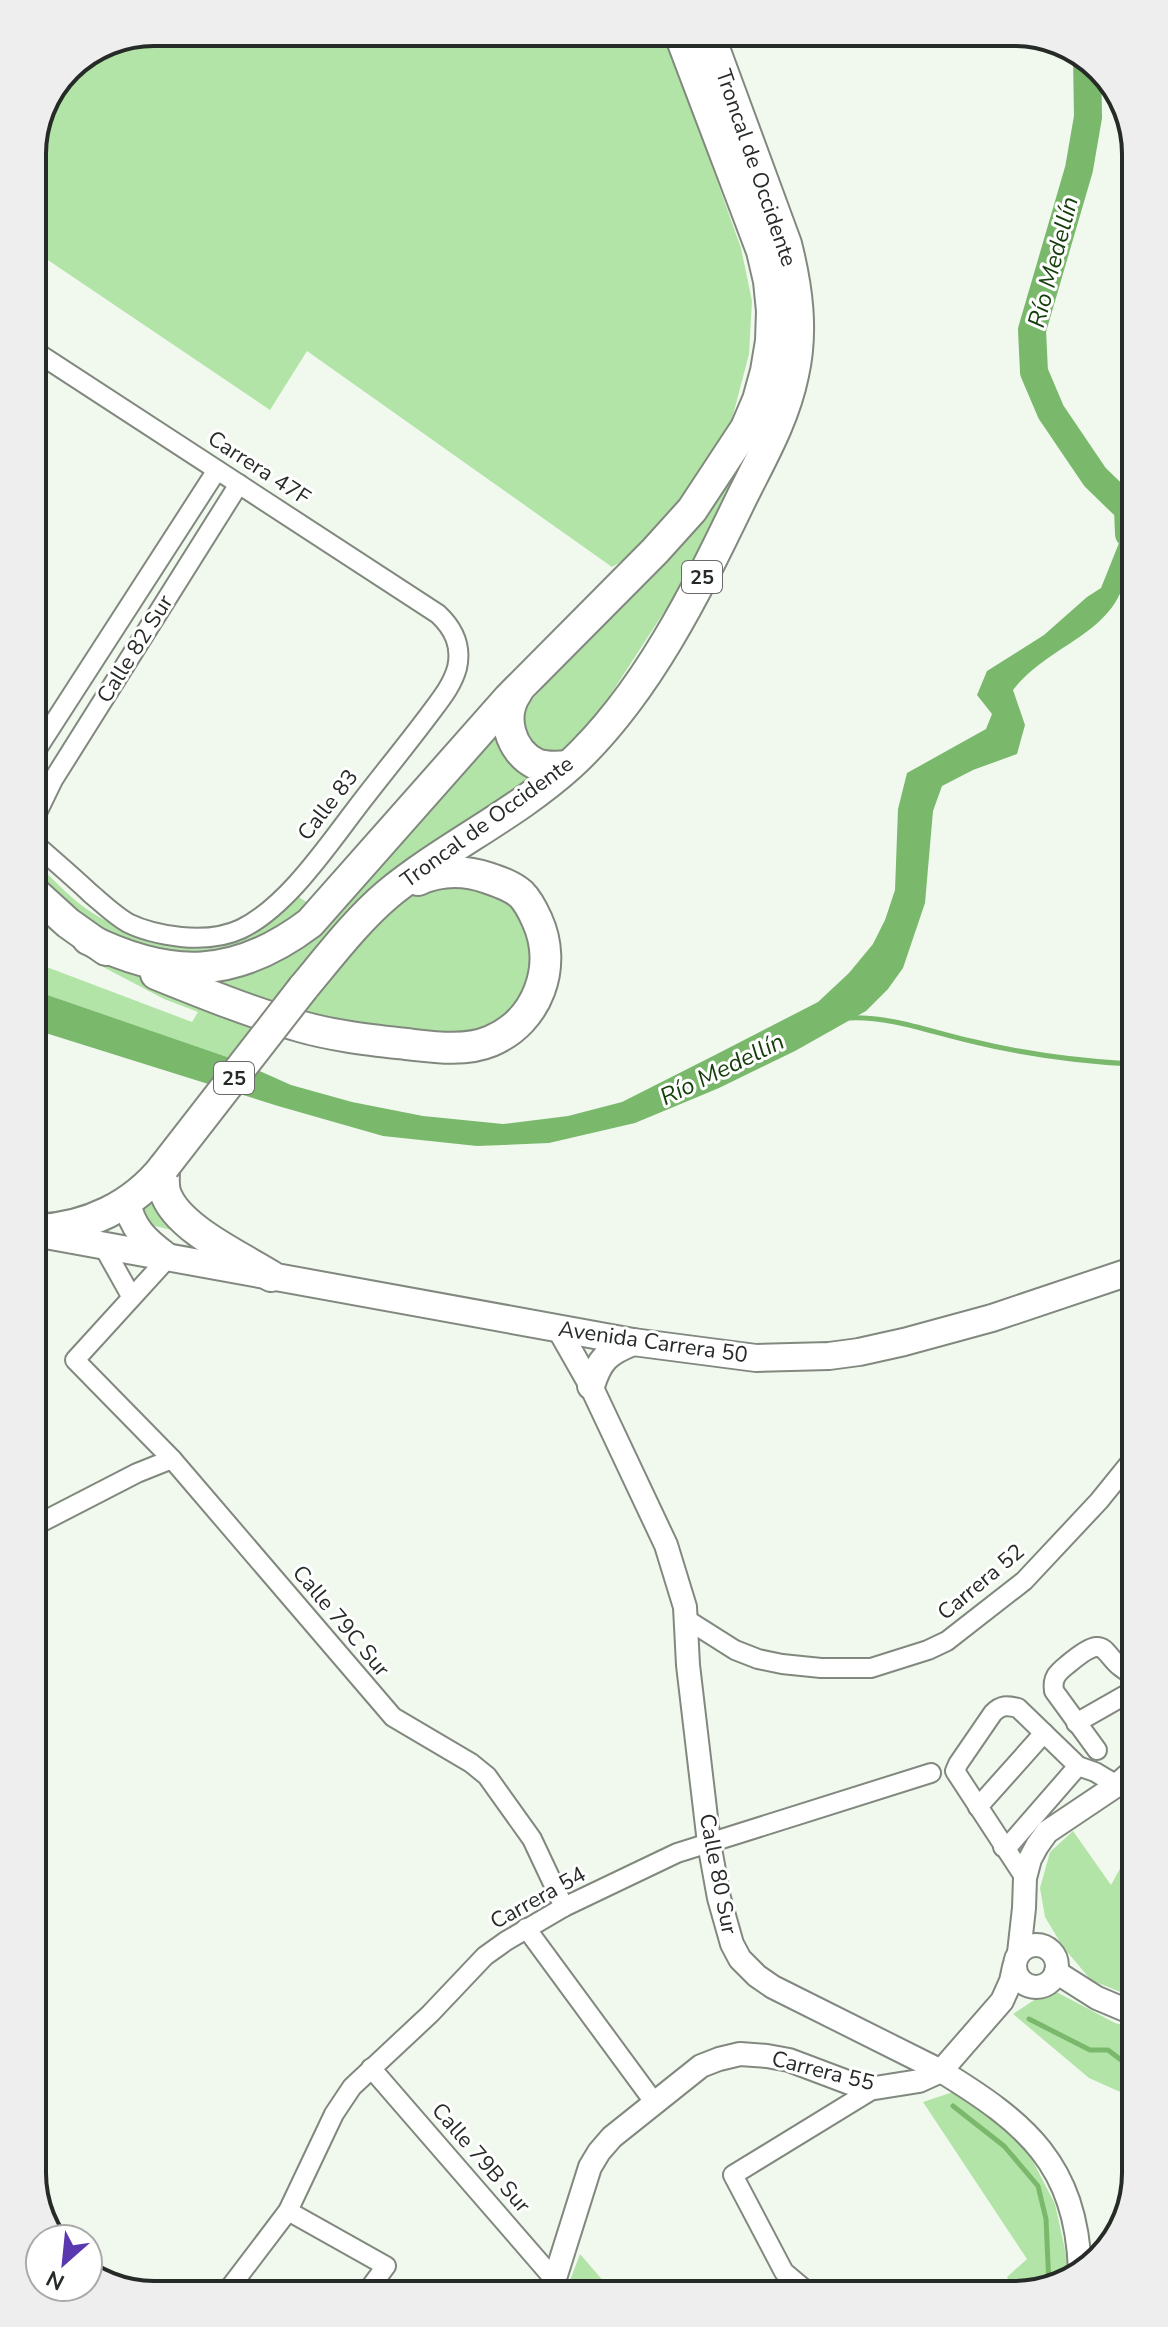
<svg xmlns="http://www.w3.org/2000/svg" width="1168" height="2327" viewBox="0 0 1168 2327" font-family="'Nunito Sans',sans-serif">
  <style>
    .green { fill: #b2e4a7 }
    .water { fill: #7ab96c }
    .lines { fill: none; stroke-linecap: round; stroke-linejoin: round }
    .stream { stroke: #7ab96c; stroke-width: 5 }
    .river { stroke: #7ab96c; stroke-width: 28 }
    .minor-casing { stroke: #81897f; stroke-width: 22 }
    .tertiary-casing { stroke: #81897f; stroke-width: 26 }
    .secondary-casing { stroke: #81897f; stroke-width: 30 }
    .trunk-casing { stroke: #81897f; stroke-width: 34 }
    .minor { stroke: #fff; stroke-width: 18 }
    .tertiary { stroke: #fff; stroke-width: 22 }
    .secondary { stroke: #fff; stroke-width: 26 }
    .trunk { stroke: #fff; stroke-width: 30 }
    .trunk-bridge-casing { stroke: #81897f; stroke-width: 34; stroke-linecap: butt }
    .trunk-bridge { stroke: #fff; stroke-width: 30 }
    .labels { text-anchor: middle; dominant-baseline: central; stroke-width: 6; stroke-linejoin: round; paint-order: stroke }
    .shield { fill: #fff; stroke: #686b68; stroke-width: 2 }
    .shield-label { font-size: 20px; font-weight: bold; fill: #272b27 }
    .street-label { font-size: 22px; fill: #272b27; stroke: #fff }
    .water-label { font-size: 24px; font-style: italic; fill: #143e09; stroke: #fff }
    .rim { fill: none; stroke: #272b27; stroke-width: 4 }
  </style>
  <rect width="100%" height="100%" fill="#f1f9ef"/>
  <g class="green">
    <polygon points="154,32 664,32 741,248 752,301 749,354 732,419 701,477 646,547 612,567 307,351 270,410 33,250 32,146 68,67"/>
    <polygon points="758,432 764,436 679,589 592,723 569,749 554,754 537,750 525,739 522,715 530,702 635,584"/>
    <polygon points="500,727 545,775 426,853 314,995 398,902 434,884 495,887 532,926 528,995 482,1035 435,1036 343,1022 270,1002 188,974 234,977 274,963 309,939 345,908"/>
    <path d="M35,862C49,875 62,889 76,901C110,929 182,959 227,945C255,936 277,917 299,897L308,903L276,932L255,944L194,958L119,943L35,879Z"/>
    <polygon points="37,921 124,965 263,1021 233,1059 36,991 36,963 192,1022 198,1012 164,999 105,968"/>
    <polygon points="155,1198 193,1235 142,1223 136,1212"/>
    <polygon points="1073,1831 1111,1885 1129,1852 1135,1849 1135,1998 1091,1980 1063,1947 1045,1917 1040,1888 1050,1852"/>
    <polygon points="1051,1989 1115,2023 1135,2028 1136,2099 1089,2078 1013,2014"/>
    <polygon points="953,2092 1002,2120 1026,2148 1055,2204 1069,2268 1070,2278 1061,2286 1011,2286 1007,2277 1027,2259 923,2102"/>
    <polygon points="580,2254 611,2290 566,2291"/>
  </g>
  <path class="water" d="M1119,543L1129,549C1129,635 1056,636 1013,690L1025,725L1017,754L973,770L942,786L933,811L925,903L903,968L888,989L866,1011L795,1051L719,1088L635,1123L549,1143L477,1146L383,1136L278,1106L36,1030V991L233,1059L291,1085L352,1102L423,1116L503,1124L568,1116L622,1102L715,1055L818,1002L849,973L873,944L885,920L895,890L898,809L907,773L986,729L992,714L977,695L987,671L1044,635L1087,597L1101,588Z"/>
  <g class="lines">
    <g class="stream">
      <path d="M849,1018C890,1016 931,1032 971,1041C1024,1054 1077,1061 1131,1064"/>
      <polyline points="1029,2019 1090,2050 1108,2050 1133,2069 1136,2067"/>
      <polyline points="953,2106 1004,2146 1038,2186 1046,2219 1049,2286"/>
    </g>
    <polyline class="river" points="1087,56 1088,117 1079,169 1032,330 1034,372 1051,412 1095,477 1128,509 1129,534"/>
    <g class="minor-casing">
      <g id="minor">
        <path d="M33,350L438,614C454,629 462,646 457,668C452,686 440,700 429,715C408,743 386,770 365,797C332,839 289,906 241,929C222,938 201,939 181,937C164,935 144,931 128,923C114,915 102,903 90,893C72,876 53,860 35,844"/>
        <polyline points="35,752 217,470"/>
        <polyline points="35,817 53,780 239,484"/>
        <polyline points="103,1246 131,1296"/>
        <polyline points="168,1258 75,1360 172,1459 393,1717 471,1763 487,1776 532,1839 564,1907"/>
        <polyline points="38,1524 137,1473 172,1459"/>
        <polyline points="686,1619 735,1650 758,1659 782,1664 821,1668 871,1668 928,1650 947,1641 1024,1581 1099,1501 1133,1459"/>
        <polyline points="1076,1723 1134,1690"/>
        <path d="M1097,1750L1054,1691C1052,1678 1057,1673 1067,1665C1113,1626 1098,1660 1134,1675"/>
        <polyline points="978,1807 1044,1733"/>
        <polyline points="1003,1847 1011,1843 1078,1766"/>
        <path d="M1025,1878L955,1771L958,1764L993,1713C1001,1705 1007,1705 1018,1708L1078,1766L1095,1772L1117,1785"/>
        <polyline points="526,1928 654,2102"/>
        <polyline points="371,2068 554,2279"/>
        <polyline points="288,2211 386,2266 366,2293"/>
        <polyline points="803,2288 784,2272 733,2175 875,2088"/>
        <polyline points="225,2294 288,2211 334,2114 352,2087 430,2014 485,1956 506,1941 564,1907 677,1853 931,1773"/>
      </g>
    </g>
    <g class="tertiary-casing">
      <g id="tertiary">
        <path d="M558,1328L591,1386L666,1545L685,1607L688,1665L709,1843L719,1898L732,1944L740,1959L757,1976L773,1987L941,2071C1026,2123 1076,2164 1080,2270"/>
        <circle cx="1036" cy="1966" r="21"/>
        <polyline points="1019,1953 1024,1908 1025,1878 1030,1859 1037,1846 1047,1832 1117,1785 1134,1770"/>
        <polyline points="1056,1972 1097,1998 1135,2014"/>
        <polyline points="551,2291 590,2167 599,2152 612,2137 701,2066 719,2059 740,2054 767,2056 789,2060 850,2083 875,2088 919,2081 941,2071 1002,2001 1011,1981 1014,1967"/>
      </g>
    </g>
    <g class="secondary-casing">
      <g id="secondary">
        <path d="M127,1202C132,1228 145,1240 165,1255"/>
        <polyline points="40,1234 633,1342 756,1358 829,1356 859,1352 904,1342 992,1318 1132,1271"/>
        <path d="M591,1386C599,1360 607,1352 633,1342"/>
      </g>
    </g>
    <g class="trunk-casing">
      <g id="trunk">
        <path d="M517,692C500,716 510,751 536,764C547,768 558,767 568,766"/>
        <polyline points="35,893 68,923 106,950"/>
        <path d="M88,939C170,980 236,979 310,923L509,698L655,551L692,510L746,428L758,400L766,371L771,341L772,311L769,281L762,251L679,32"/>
        <path d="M156,974C203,993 250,1012 299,1026C333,1036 371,1040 406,1044C433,1047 465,1052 491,1041C538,1021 558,966 537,920C533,911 528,901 521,894C512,886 500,882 488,878C465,870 440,870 418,880"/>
        <path d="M303,988C329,957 357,920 388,894C445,847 515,815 570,765C647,694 697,590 742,497C762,457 784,419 793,375C803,331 797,287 786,244L708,32"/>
        <path d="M164,1167C164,1176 163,1184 165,1192C176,1228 241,1257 271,1276"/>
        <path d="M37,1230C87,1228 133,1206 164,1167"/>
      </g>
    </g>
    <use href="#minor" class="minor"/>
    <use href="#tertiary" class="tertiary"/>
    <use href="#secondary" class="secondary"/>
    <use href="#trunk" class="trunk"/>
    <g class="trunk-bridge-casing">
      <polyline id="trunk-bridge" points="164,1167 303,988"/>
    </g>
    <use href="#trunk-bridge" class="trunk-bridge"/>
  </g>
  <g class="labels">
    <g class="shield">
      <rect x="682" y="561" width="40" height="32" rx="6"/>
      <rect x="214" y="1062" width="40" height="32" rx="6"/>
    </g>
    <g class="shield-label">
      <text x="702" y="577">25</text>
      <text x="234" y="1078">25</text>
    </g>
    <g class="street-label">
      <text transform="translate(756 168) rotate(71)">Troncal de Occidente</text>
      <text transform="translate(259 468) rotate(33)">Carrera 47F</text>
      <text transform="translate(135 649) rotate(-58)">Calle 82 Sur</text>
      <text transform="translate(328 805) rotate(-52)">Calle 83</text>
      <text transform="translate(487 822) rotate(-36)">Troncal de Occidente</text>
      <text transform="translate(653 1342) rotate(8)">Avenida Carrera 50</text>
      <text transform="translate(981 1582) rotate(-40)">Carrera 52</text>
      <text transform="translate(341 1621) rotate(50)">Calle 79C Sur</text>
      <text transform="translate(718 1874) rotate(79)">Calle 80 Sur</text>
      <text transform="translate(538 1898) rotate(-29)">Carrera 54</text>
      <text transform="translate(823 2071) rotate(14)">Carrera 55</text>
      <text transform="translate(481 2158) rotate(49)">Calle 79B Sur</text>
    </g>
    <g class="water-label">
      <text transform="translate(1053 262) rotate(-75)">Río Medellín</text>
      <text transform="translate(722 1069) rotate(-26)">Río Medellín</text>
    </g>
  </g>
  <path d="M0 0H1168V2327H0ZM154 46H1014A108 108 0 0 1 1122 154V2173A108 108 0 0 1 1014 2281H154A108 108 0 0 1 46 2173V154A108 108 0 0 1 154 46Z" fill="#eee" fill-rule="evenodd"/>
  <path class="rim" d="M154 46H1014A108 108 0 0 1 1122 154V2173A108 108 0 0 1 1014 2281H154A108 108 0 0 1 46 2173V154A108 108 0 0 1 154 46Z"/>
  <g transform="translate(64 2263) rotate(207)"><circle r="38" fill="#ffffff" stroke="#a9aaa9" stroke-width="2"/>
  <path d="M0-6L14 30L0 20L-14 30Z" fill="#5938b0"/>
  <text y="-12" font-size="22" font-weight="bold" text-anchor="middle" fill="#272b27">N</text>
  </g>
</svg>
